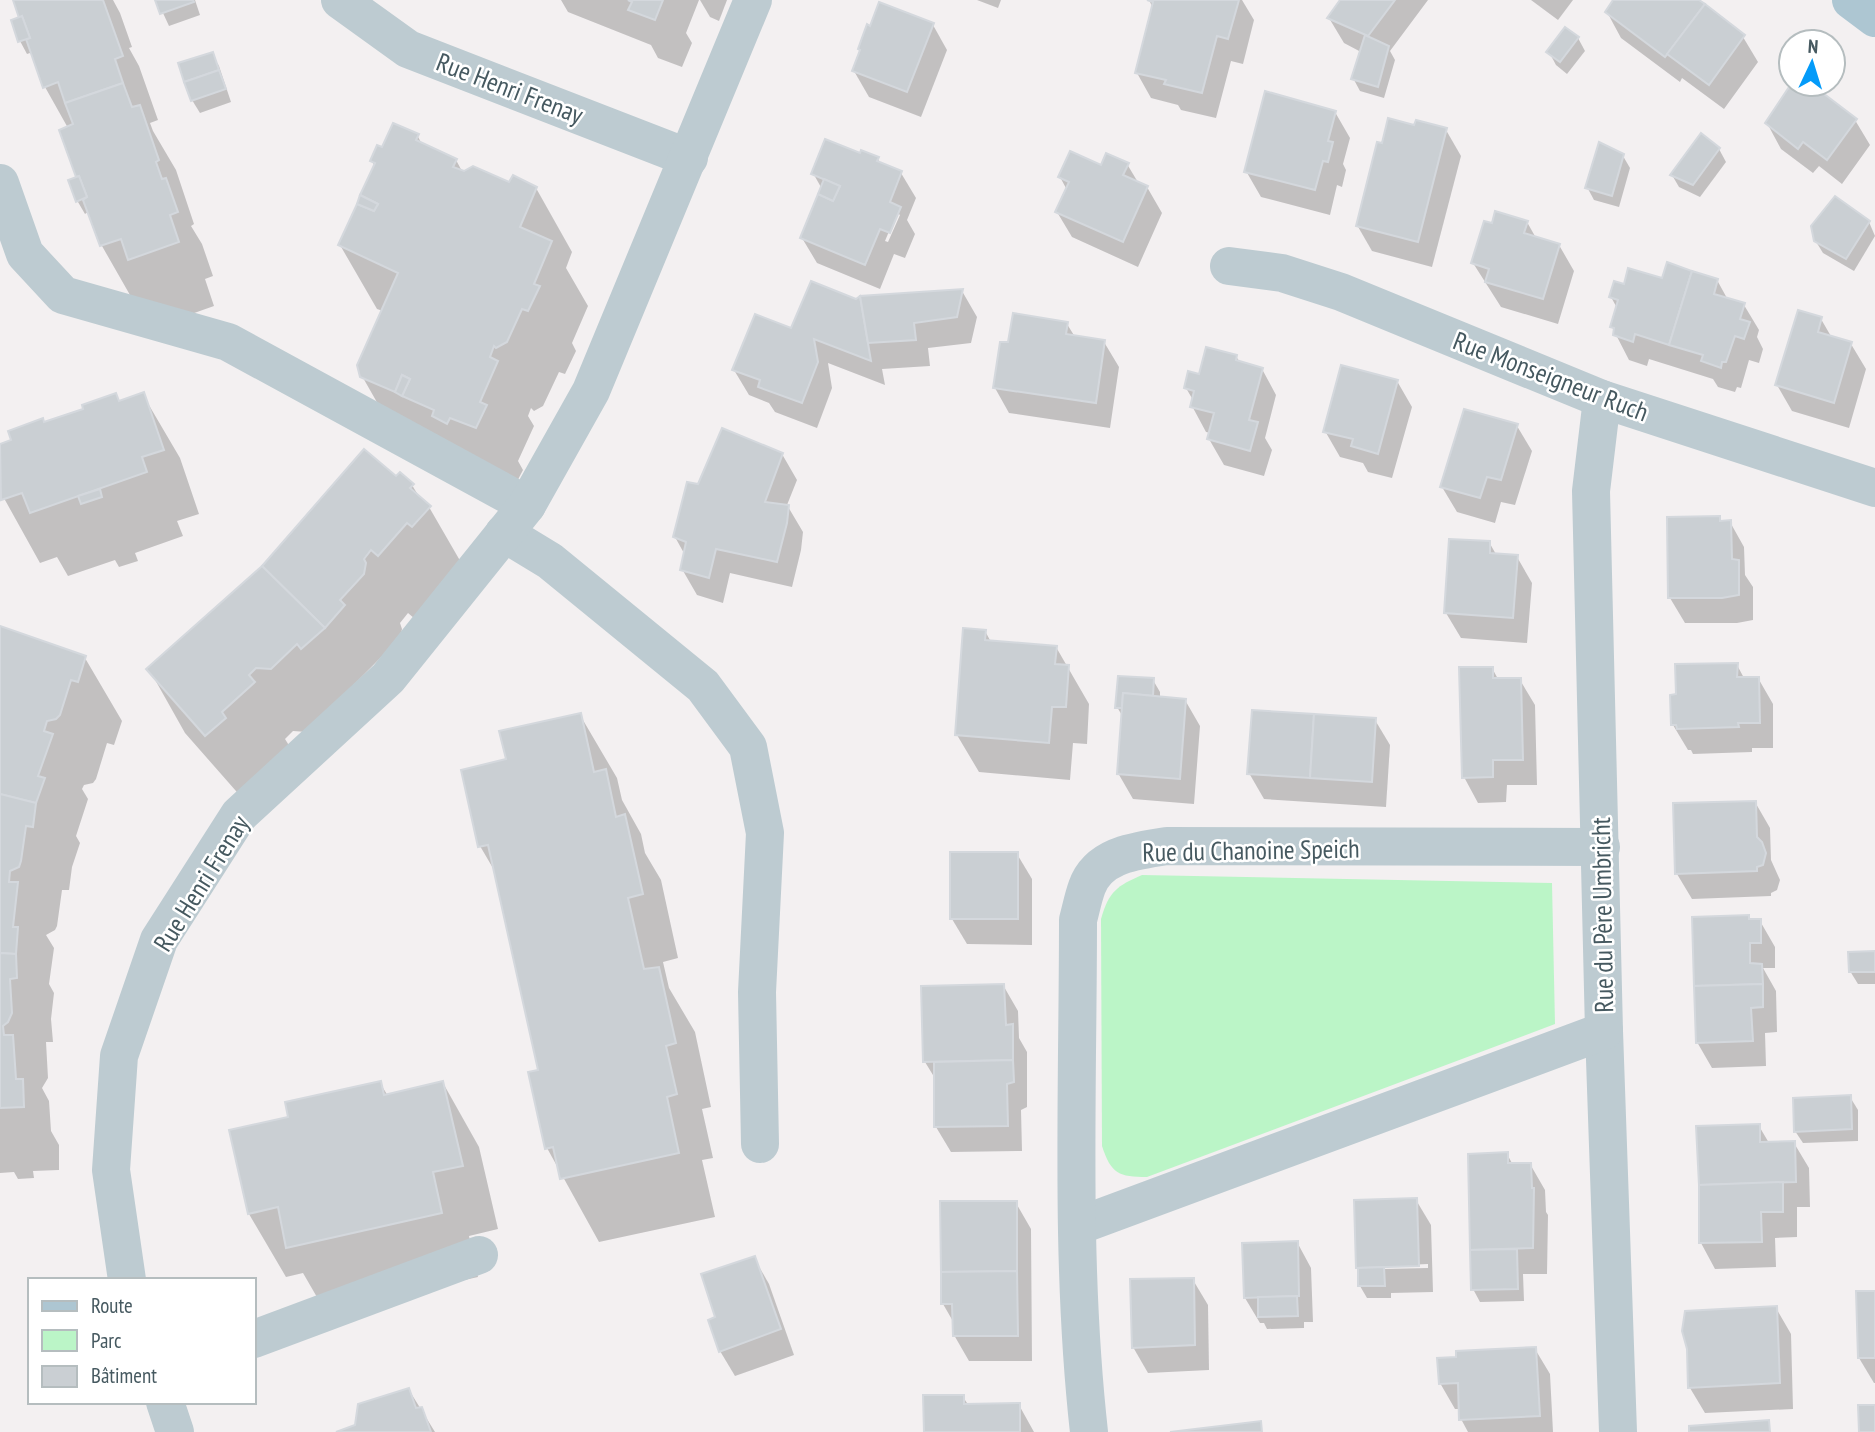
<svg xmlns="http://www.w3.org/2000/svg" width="1875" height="1432" viewBox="0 0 1875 1432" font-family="'PT Sans Narrow',sans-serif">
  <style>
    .green { fill: #bbf5c7 }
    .shadow { fill: #0003; fill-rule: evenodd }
    .building { fill: #cacfd3; stroke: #d4d8dd; stroke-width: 2 }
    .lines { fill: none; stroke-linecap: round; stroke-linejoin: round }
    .minor { stroke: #bdcbd1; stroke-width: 38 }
    .major { stroke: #adc6d2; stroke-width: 38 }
    .labels { text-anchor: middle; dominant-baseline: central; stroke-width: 5; stroke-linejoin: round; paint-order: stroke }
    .street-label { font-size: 26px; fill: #465960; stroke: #fff }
  </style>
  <rect width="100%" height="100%" fill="#f3f0f1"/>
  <path class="green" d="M1142,875L1552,883L1555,1024L1147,1177C1119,1177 1111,1174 1102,1146L1101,919C1109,891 1117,886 1142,875Z"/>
  <g class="shadow">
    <polygon points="15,0 113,0 120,13 132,47 129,48 139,66 158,120 150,123 153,131 176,170 194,224 191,226 202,244 213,276 205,279 214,306 166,323 138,309 102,246 89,211 85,214 78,202 70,181 78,178 61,131 68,128 45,87 33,52 27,54 20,41 21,18"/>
    <polygon points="157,0 195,0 200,15 169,26"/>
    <polygon points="561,0 699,0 686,33 692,43 682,67 658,58 651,45 568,12"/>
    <polygon points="700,0 727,0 719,21 710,17"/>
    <polygon points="977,0 1001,0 998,8"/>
    <polygon points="1149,0 1242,0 1254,20 1243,64 1231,61 1216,118 1181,110 1178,105 1151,98 1137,73 1153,8"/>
    <polygon points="1342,0 1428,0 1390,51 1395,60 1384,98 1360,91 1353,78 1361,52 1344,43 1329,18"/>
    <polygon points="1531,0 1573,0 1558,20"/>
    <polygon points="1616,0 1695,0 1743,37 1758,62 1724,109 1682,78 1680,82 1621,38 1607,12"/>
    <polygon points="933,25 947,50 921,117 869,97 854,71"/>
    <polygon points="1566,29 1578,38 1585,51 1567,74 1556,65 1549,52"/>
    <polygon points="212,54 219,66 231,102 200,113 192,100"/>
    <polygon points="1793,84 1808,84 1855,120 1870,145 1842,184 1819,166 1813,173 1781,149 1767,123"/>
    <polygon points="1335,112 1350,138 1343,164 1346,170 1342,187 1337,185 1330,215 1261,197 1246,171"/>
    <polygon points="1415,127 1446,130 1461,156 1432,267 1372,251 1357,225 1383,145"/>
    <polygon points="417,135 423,146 456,160 463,173 536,188 572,252 566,268 588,306 572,343 576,351 565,374 559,372 543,406 534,411 531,408 528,416 534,426 518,461 523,470 512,491 399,441 362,376 383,311 377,309 340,245 375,167 372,161 383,150"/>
    <polygon points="1719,149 1726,162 1700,197 1679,187 1672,175"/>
    <polygon points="1623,156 1630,168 1619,207 1594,200 1587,187"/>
    <path d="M877,158L881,164L901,173L916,198L907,220L915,234L905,258L894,254L880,289L817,263L802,238L822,189L813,173ZM897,212L900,215L888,242L885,241Z"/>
    <polygon points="1127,164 1139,184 1147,187 1162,213 1138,267 1072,237 1057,212 1067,190 1060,177 1102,167"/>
    <polygon points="1527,222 1536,238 1559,245 1574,271 1558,324 1501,307 1473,263 1493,225"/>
    <polygon points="1869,222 1875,236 1854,271 1823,253 1815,240"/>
    <polygon points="1663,280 1717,280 1728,300 1744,305 1759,330 1757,337 1763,349 1759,363 1749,360 1741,388 1737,387 1735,392 1718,387 1713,379 1649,359 1647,366 1629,360 1612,327 1617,308 1611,297 1625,286"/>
    <polygon points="962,291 977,317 971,343 928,348 930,366 882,369 885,385 828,363 832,388 817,428 775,412 769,403 749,395 734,370 792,331 861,298"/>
    <polygon points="1821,319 1832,338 1851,344 1866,369 1849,428 1792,411 1777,385"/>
    <polygon points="1067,324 1075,337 1104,342 1119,367 1110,428 1009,413 995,388 1010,344"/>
    <polygon points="1236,356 1240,363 1262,369 1276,395 1265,438 1272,450 1264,476 1224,465 1209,439 1211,433 1206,432 1192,406 1193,400 1186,388 1201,376"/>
    <polygon points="1397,381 1412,407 1392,478 1368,472 1363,463 1340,457 1325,431"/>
    <polygon points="143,395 180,458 199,514 177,521 183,536 135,553 138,561 119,567 115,560 68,576 57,557 40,563 0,491 0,445 44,424 86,410"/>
    <polygon points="1517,426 1532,451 1515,505 1501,502 1495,523 1457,512 1442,487"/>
    <polygon points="782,454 797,480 787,505 803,532 801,550 792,587 730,573 723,603 697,595 682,569 685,555 675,537 700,486"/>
    <polygon points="396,478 412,485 421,500 429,507 466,571 415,619 408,613 400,623 402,629 400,638 307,732 293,731 285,739 290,747 243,799 185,733 149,669"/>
    <polygon points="1719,518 1722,522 1730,522 1744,547 1745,575 1753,587 1753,620 1737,623 1685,623 1670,598"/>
    <polygon points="1489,542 1497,556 1517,557 1532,583 1527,643 1461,638 1446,613"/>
    <polygon points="0,628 85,658 122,721 114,745 107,743 96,779 93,783 84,785 82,789 88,799 76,836 80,843 72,867 69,890 62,890 57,926 55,930 46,935 54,948 49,984 54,993 51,1019 53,1042 46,1042 48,1078 42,1088 49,1101 51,1131 59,1145 59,1170 33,1171 34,1178 18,1179 14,1172 0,1173"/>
    <polygon points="985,631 991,642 1056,647 1089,704 1087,744 1073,743 1070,780 979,772 957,735"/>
    <polygon points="1737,665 1744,678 1758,678 1773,704 1773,748 1752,748 1752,752 1693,754 1691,750 1688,750 1673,725 1677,696"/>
    <polygon points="1492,668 1498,679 1520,680 1535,705 1537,785 1507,785 1506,802 1478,803 1464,777"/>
    <polygon points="1153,680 1160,692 1160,698 1185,700 1200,726 1194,804 1133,799 1118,773 1123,717 1117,707"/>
    <polygon points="580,715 617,778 622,800 641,834 645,853 661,880 678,958 663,962 669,988 695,1032 711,1107 702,1109 713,1158 702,1160 715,1217 599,1242 547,1148 540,1072 497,875 480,846 508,761"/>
    <polygon points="1375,720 1390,745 1386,807 1264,799 1249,773"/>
    <polygon points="1755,802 1770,828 1771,860 1780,880 1777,890 1771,893 1771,896 1692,899 1677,874"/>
    <polygon points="1017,854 1032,879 1032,945 967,944 952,919"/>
    <polygon points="1748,917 1751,921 1760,921 1775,947 1775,968 1763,968 1776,991 1777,1032 1765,1033 1766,1066 1712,1068 1697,1042"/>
    <polygon points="1875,953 1875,984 1858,984 1850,971"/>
    <polygon points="1003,985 1018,1011 1019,1038 1027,1052 1027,1107 1021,1110 1022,1151 951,1152 936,1127 936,1080 925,1062"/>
    <polygon points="380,1083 388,1096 443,1083 479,1147 498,1229 469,1236 478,1277 325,1311 303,1273 286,1277 249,1214 290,1118"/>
    <polygon points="1850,1097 1858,1110 1858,1141 1803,1143 1795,1131"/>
    <polygon points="1759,1126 1769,1143 1794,1143 1809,1168 1810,1207 1797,1207 1797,1237 1775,1238 1776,1267 1715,1269 1701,1243 1698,1128"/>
    <polygon points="1507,1154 1513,1165 1530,1164 1545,1190 1546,1212 1548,1215 1547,1274 1523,1274 1524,1301 1480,1302 1473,1289 1470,1155"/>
    <path d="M1416,1200L1431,1225L1433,1292L1391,1293V1298H1367L1360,1286L1357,1268ZM1428,1264V1268L1383,1269V1266Z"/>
    <polygon points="1016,1203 1031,1229 1032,1361 969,1361 954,1335 954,1323 943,1304"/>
    <polygon points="1297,1242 1311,1268 1313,1322 1304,1322 1304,1328 1267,1329 1264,1323 1260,1323 1245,1298"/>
    <polygon points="754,1258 769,1284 794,1355 735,1376 720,1351 717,1318"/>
    <polygon points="1193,1280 1208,1305 1209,1370 1148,1373 1133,1347"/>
    <polygon points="1875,1293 1875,1383 1874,1383 1859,1358"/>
    <polygon points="1776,1308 1791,1334 1793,1409 1705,1413 1690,1388 1688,1348 1684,1339 1683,1324"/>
    <polygon points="1535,1349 1550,1374 1553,1432 1468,1432 1461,1419 1460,1409 1455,1409 1440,1383"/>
    <polygon points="409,1390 435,1432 340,1432 356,1427"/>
    <polygon points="963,1397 969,1406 1019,1405 1034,1432 926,1432"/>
  </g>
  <g class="building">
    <polygon points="13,0 103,0 123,56 115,59 123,83 65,103 58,82 43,88 26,39 30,38 22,16 19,18"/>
    <polygon points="155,0 193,0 194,2 160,14"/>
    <polygon points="628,0 663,0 655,20 628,10 632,2"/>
    <polygon points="1239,0 1228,39 1217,36 1202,93 1164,84 1166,80 1135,73 1153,2 1147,0"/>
    <polygon points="1340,0 1395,0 1368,36 1327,18"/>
    <polygon points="1613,0 1699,0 1705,4 1665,57 1605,12"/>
    <polygon points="879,2 934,23 907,92 852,71 860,50 858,49 863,35 867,24 870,26"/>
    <polygon points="1705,4 1745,35 1709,85 1667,54"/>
    <polygon points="22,16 30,38 18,42 11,20"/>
    <polygon points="1565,27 1579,37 1560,62 1546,52"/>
    <polygon points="1365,35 1389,46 1378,87 1351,79"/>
    <polygon points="213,52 219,70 184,82 178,63"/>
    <polygon points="219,70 226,89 191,101 184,82"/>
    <polygon points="123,83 132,107 140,105 159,160 156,162 162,179 166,178 178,212 170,215 179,242 128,260 121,239 100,246 83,200 87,197 79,176 76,177 59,130 73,124 65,103"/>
    <polygon points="1791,84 1811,84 1857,119 1827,160 1803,142 1798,149 1765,123"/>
    <polygon points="1265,91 1336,111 1328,141 1333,142 1328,162 1323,161 1315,190 1244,172"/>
    <polygon points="1388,118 1414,125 1416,120 1447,128 1418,242 1356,226 1377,142 1382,143"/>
    <polygon points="393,123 419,134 416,140 457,159 453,167 464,171 473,166 509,182 513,175 537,187 520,227 552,241 534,284 540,286 528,311 522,309 507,342 496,348 494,346 490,357 498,361 480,402 487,405 476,428 450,418 447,424 432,416 434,410 402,396 410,379 402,375 395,392 360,377 357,365 398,273 338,245 357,204 374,211 378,204 360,195 375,163 370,161 377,145 382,147"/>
    <polygon points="1701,133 1720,148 1693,185 1670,175"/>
    <polygon points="825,139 860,153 861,150 879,157 877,161 902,171 890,202 901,207 890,233 880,229 865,265 800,238 818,194 833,201 840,186 811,174"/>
    <polygon points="1599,142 1624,154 1612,196 1585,188"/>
    <polygon points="1070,151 1101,165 1106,153 1129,163 1123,175 1148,186 1123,242 1055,212 1069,182 1058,177"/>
    <polygon points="79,176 87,197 76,202 68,180"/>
    <polygon points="824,179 840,186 833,201 818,194"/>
    <polygon points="360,195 378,204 374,211 357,204"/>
    <polygon points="1835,196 1870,221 1846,259 1814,241 1811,226"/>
    <polygon points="1495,211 1528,221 1524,233 1560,244 1543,299 1485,282 1489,269 1471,263 1484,221 1492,223"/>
    <polygon points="1667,262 1692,271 1669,345 1635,334 1633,342 1613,335 1614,328 1610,327 1618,300 1609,297 1614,281 1624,284 1628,268 1662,278"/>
    <polygon points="1692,271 1718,279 1714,294 1745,303 1740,319 1750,322 1744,339 1735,336 1726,362 1722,362 1721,368 1701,361 1703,355 1669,345"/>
    <polygon points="811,281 856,299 860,296 871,361 814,339 818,362 802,403 758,387 760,380 732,370 755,314 791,328"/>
    <polygon points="963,289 957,317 914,323 916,340 868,343 860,296"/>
    <polygon points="1798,310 1822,317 1818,332 1852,342 1834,403 1775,385"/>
    <polygon points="1013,313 1068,322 1066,334 1105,340 1096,403 993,388 1000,342 1008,342"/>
    <polygon points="1206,347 1237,355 1236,360 1263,368 1249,420 1258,422 1250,451 1207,439 1214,413 1190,407 1194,391 1184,388 1188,371 1199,374"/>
    <polygon points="1341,365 1398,380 1378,454 1351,446 1353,439 1323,432"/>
    <polygon points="402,375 410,379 402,396 395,392"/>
    <polygon points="144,392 164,450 142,457 147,472 30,513 22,493 1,500 0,444 11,440 8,431 43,418 44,422 83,409 82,405 116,393 119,401"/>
    <polygon points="1464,409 1518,424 1501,480 1487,477 1480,498 1440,487"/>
    <polygon points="722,428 783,453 765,502 789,505 787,523 777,562 716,549 709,578 680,570 686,542 673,537 687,482 698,484"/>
    <polygon points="364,449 396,476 400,472 414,484 410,488 431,506 412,527 407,523 378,556 371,550 364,559 366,563 364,574 340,600 345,605 325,628 262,566"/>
    <polygon points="100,489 102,497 81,504 78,496"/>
    <polygon points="1720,516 1720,521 1731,520 1732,559 1739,560 1739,595 1722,598 1668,598 1667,517"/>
    <polygon points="1449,539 1490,541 1490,553 1518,555 1513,618 1444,613"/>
    <polygon points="262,566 325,628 301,649 297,644 271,669 256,668 249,675 255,682 222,712 226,718 205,736 146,669"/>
    <polygon points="0,626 86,656 78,682 71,680 60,715 56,719 47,721 44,731 53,734 38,776 45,778 36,803 0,794"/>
    <polygon points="963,628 986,630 985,640 1057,646 1055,664 1069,665 1066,707 1052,707 1049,743 955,735"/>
    <polygon points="1738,663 1737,677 1759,677 1760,723 1738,723 1739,727 1677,729 1676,725 1671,725 1670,695 1676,694 1675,664"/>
    <polygon points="1459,667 1493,667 1493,678 1521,678 1523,760 1493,760 1493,777 1462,778"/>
    <polygon points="1118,676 1154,678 1153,696 1123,693 1122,708 1115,708"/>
    <polygon points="1123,693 1186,699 1180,779 1117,774"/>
    <polygon points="1252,710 1314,714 1310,778 1247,774"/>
    <polygon points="581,713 594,772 606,769 616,817 625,814 643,894 628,898 644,969 659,967 676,1043 666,1046 677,1094 667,1097 679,1153 560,1179 553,1147 545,1149 528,1072 538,1070 488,845 478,847 461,770 506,759 499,731"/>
    <polygon points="1314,714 1376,718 1372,782 1310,778"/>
    <polygon points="0,794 36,803 33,827 26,826 21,861 19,867 10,871 9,882 18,882 13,927 18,927 16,954 0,953"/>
    <polygon points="1756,801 1757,837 1762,842 1766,853 1763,865 1757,867 1757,871 1675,874 1673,803"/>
    <rect x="950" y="852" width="68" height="67"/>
    <polygon points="1749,915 1749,919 1761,919 1761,943 1750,943 1750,963 1762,964 1763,984 1694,986 1692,917"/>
    <polygon points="1875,951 1875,972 1849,972 1848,952"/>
    <polygon points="0,953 16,954 17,978 10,979 12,1013 8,1022 3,1026 4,1035 13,1035 16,1079 23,1079 24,1107 0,1108"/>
    <polygon points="1004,984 1006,1025 1013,1024 1013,1060 923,1062 921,986"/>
    <polygon points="1763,984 1763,1007 1751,1008 1753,1041 1696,1043 1694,986"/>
    <polygon points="1013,1060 1014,1082 1007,1084 1008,1126 934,1127 934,1062"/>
    <polygon points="381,1081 384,1095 443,1081 463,1166 433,1172 442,1213 286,1248 278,1207 248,1214 229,1130 288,1117 285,1102"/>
    <polygon points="1851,1095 1852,1129 1794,1132 1793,1098"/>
    <polygon points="1760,1124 1760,1142 1795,1141 1796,1182 1699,1185 1696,1126"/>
    <polygon points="1508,1152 1508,1163 1531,1163 1532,1188 1534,1188 1533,1248 1470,1250 1468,1154"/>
    <polygon points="1783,1182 1783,1212 1761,1212 1762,1242 1699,1243 1699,1185"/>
    <polygon points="1417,1198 1419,1266 1356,1268 1354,1200"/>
    <polygon points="940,1201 1017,1201 1017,1271 941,1272"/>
    <polygon points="1298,1241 1299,1296 1244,1298 1242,1243"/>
    <polygon points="1517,1249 1518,1289 1471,1290 1470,1250"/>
    <polygon points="755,1256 781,1329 719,1352 708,1320 715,1317 701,1274"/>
    <polygon points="1384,1267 1385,1286 1358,1286 1358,1268"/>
    <polygon points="1017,1271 1018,1336 953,1336 952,1304 941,1304 941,1272"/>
    <polygon points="1194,1278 1195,1345 1132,1348 1130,1279"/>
    <polygon points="1856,1291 1875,1291 1875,1358 1858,1358"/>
    <polygon points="1297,1296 1298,1316 1258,1317 1258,1297"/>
    <polygon points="1777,1306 1780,1383 1688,1388 1687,1349 1682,1331 1685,1311"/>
    <polygon points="1536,1347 1540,1416 1459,1420 1458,1383 1439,1384 1437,1358 1456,1357 1456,1351"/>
    <polygon points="409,1388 416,1408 422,1407 431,1432 336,1432 355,1425 358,1404"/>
    <polygon points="923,1395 964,1395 964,1404 1020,1403 1020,1432 924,1432"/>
    <polygon points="1858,1405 1875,1405 1875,1432 1859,1432"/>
    <polygon points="1769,1420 1770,1432 1689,1432 1689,1426"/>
    <polygon points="1261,1421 1262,1432 1170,1432"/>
  </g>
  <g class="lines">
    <g class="minor">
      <polyline points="340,0 408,49 689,158"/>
      <polyline points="0,183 25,254 63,295 228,342 527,505"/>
      <polyline points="1229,266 1282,273 1341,292 1602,399 1875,488"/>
      <polyline points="1602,399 1591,491 1604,1031 1618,1432"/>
      <polyline points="504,533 550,561 703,686 748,747 765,833 757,992 760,1144"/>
      <polyline points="1078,1226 1604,1031"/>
      <polyline points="127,1280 111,1170 119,1056 159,940 239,815 388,678 527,505 591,391 753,0"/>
      <polyline points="254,1339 479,1255"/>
      <polyline points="165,1402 175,1432"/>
      <path d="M1089,1432C1070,1262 1078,1090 1078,920C1081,909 1083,898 1087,887C1099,854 1137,851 1167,846L1601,847"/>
    </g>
    <polyline class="major" points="1851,0 1875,18"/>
  </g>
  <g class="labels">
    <g class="street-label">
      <text transform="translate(510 88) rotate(21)">Rue Henri Frenay</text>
      <text transform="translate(1551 376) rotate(21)">Rue Monseigneur Ruch</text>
      <text transform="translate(1251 850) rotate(-1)">Rue du Chanoine Speich</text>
      <text transform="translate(201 883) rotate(-58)">Rue Henri Frenay</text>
      <text transform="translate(1602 915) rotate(-91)">Rue du Père Umbricht</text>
    </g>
  </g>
  <rect x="28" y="1278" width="228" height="126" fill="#ffffff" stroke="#b5bdbf" stroke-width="2"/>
  <rect x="42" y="1301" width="35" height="10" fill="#adc6d2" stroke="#b5bdbf" stroke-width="2"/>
  <text x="91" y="1313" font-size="21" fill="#465960">Route</text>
  <rect x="42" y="1330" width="35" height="21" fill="#bbf5c7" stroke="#b5bdbf" stroke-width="2"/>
  <text x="91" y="1348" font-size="21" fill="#465960">Parc</text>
  <rect x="42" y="1366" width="35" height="21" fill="#cacfd3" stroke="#b5bdbf" stroke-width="2"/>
  <text x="91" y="1383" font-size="21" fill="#465960">Bâtiment</text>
  <g transform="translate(1812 63) rotate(4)"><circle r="33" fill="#ffffff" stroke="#b5bdbf" stroke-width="2"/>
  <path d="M0-5L12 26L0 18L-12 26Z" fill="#049bf9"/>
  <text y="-10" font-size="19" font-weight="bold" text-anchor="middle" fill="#465960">N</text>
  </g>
</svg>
